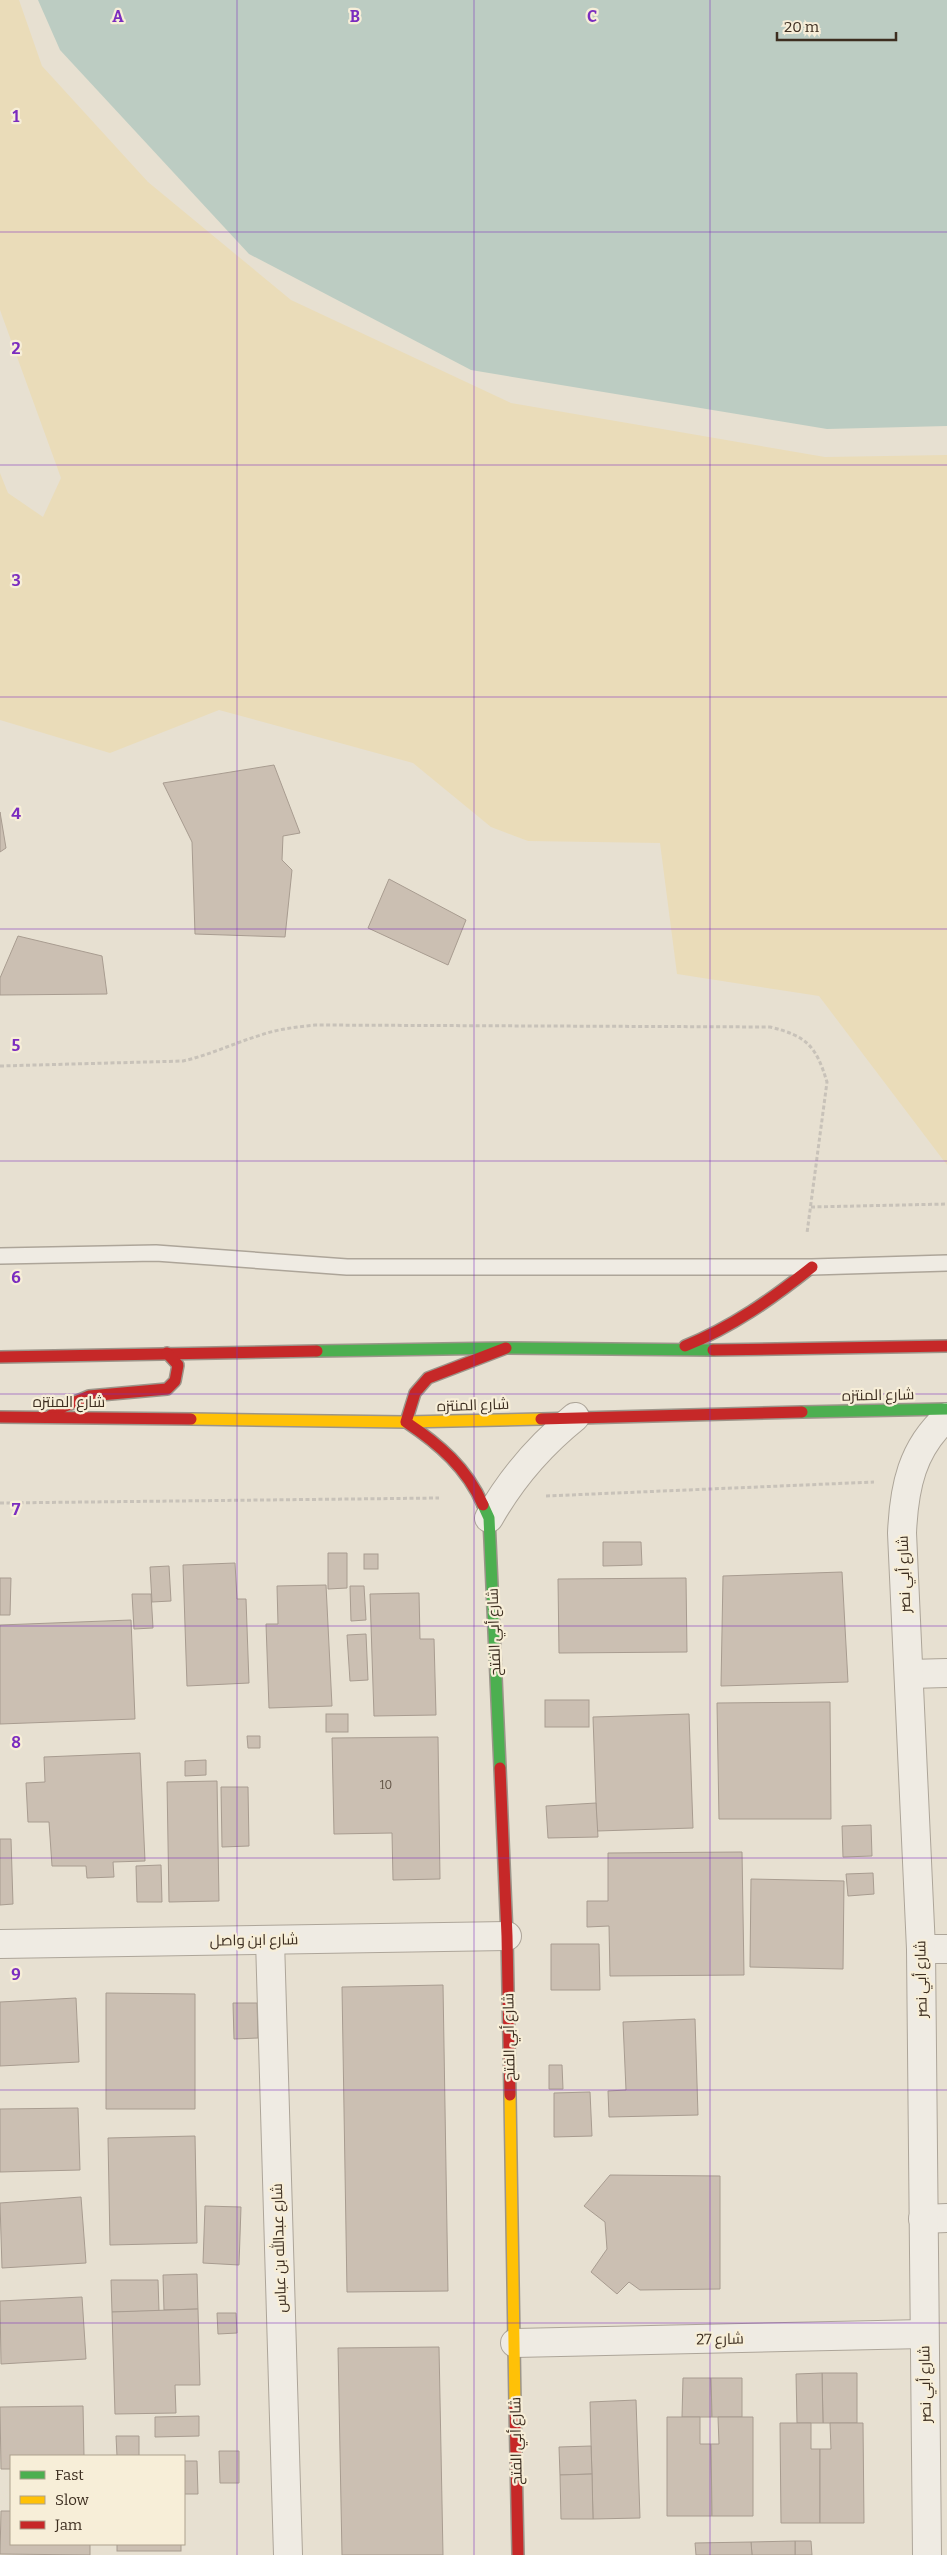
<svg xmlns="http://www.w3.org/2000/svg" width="947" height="2555" viewBox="0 0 947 2555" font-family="Bitter,Cairo,serif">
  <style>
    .sand { fill: #eadcb9 }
    .water { fill: #bcccc2 }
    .building { fill: #cbbfb2; stroke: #a89c90 }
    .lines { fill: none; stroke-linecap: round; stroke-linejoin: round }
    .lane-casing { stroke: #ada599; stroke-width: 18 }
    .street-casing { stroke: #ada599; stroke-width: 30 }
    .fast-casing { stroke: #9c958a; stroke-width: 14 }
    .slow-casing { stroke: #9c958a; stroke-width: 14 }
    .jam-casing { stroke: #9c958a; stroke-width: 14 }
    .path { stroke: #c8c2b9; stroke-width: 3; stroke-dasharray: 4 2.5; stroke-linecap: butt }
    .lane { stroke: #efebe3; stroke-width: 15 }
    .street { stroke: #efebe3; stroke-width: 28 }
    .fast { stroke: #4caf50; stroke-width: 11 }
    .slow { stroke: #ffc107; stroke-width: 11 }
    .jam { stroke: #c62828; stroke-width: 11 }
    .grid { fill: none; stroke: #7b2cbf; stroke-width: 1; stroke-opacity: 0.55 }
    .labels { text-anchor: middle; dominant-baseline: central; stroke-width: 4.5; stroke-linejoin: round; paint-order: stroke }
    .number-label { font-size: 12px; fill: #605244 }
    .street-label { font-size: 15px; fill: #3d2e20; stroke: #f7eed8 }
    .grid-label { font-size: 16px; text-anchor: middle; font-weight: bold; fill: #7b2cbf; stroke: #f7eed8; stroke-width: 4.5; stroke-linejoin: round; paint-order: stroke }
  </style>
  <rect width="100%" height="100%" fill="#e7e0d1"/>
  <polygon class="sand" points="0,0 19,0 42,66 148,182 291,300 511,403 825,457 947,455 947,1165 819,996 677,974 660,843 528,841 491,827 413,763 219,710 110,753 0,720 0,473 8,493 43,517 61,478 0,310"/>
  <polygon class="water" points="38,0 947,0 947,426 827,429 471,370 249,254 60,50"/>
  <g class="building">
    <polygon points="274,765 300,833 283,836 282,860 292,870 285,937 195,934 192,842 163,783"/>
    <polygon points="0,812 6,848 0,852"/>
    <polygon points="389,879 466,920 448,965 368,928"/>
    <polygon points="18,936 102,956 107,994 0,995 0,978"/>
    <polygon points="603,1542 641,1542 642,1565 603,1566"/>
    <polygon points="328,1553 347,1553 347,1588 328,1589"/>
    <rect x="364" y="1554" width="14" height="15"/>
    <polygon points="235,1563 237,1599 246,1599 249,1683 187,1686 183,1565"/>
    <polygon points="169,1566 171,1601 152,1602 150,1567"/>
    <polygon points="842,1572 848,1682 721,1686 723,1576"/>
    <polygon points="0,1578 11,1578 10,1615 0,1615"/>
    <polygon points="686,1578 687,1652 559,1653 558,1579"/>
    <polygon points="326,1585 332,1706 269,1708 266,1624 278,1624 277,1586"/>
    <polygon points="350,1586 364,1586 366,1620 351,1621"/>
    <polygon points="419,1593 420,1639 434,1639 436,1715 374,1716 370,1594"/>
    <polygon points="132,1594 151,1594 153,1628 134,1629"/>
    <polygon points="131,1620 135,1719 0,1724 0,1625"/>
    <polygon points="366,1634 368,1680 350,1681 347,1635"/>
    <rect x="545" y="1700" width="44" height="27"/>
    <polygon points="830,1702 831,1819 719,1819 717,1703"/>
    <rect x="326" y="1714" width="22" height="18"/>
    <polygon points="689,1714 693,1828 597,1831 593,1717"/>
    <polygon points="247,1736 260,1736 260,1748 248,1748"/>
    <polygon points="438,1737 440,1879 393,1880 392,1833 334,1834 332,1738"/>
    <polygon points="140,1753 145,1861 113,1862 114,1877 87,1878 86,1866 52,1866 49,1822 28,1822 26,1783 45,1782 44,1757"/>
    <polygon points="206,1760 206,1775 185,1776 185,1761"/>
    <polygon points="217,1781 219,1901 169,1902 167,1782"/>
    <polygon points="221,1787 248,1787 249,1846 222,1847"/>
    <polygon points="596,1803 598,1837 548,1838 546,1806"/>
    <polygon points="871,1825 872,1856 843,1857 842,1826"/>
    <polygon points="0,1839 11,1839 13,1904 0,1905"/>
    <polygon points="742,1852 744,1975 610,1976 609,1926 587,1927 587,1901 608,1901 608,1853"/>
    <polygon points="161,1865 162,1902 137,1902 136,1866"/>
    <polygon points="873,1873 874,1894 848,1896 846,1874"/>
    <polygon points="751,1879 844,1881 843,1969 750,1967"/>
    <polygon points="551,1944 599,1944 600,1990 551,1990"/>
    <polygon points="443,1985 448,2291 347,2292 342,1987"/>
    <polygon points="106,1993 195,1994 195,2109 106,2109"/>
    <polygon points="76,1998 79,2062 0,2066 0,2002"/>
    <polygon points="233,2003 257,2003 258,2038 234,2039"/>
    <polygon points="695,2019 698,2115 609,2117 608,2091 626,2090 623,2022"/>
    <polygon points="549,2065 562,2065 563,2089 549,2089"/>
    <polygon points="590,2092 592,2136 554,2137 554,2093"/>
    <polygon points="78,2108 80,2170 0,2172 0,2109"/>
    <polygon points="195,2136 197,2243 110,2245 108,2138"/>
    <polygon points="610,2175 720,2176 720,2289 640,2290 629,2282 617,2294 591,2272 607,2249 605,2222 584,2206"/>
    <polygon points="81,2197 86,2263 2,2268 0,2203"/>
    <polygon points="205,2206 241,2207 239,2265 203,2263"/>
    <polygon points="197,2274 198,2309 164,2310 163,2275"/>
    <polygon points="111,2280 158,2280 159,2311 112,2312"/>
    <polygon points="82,2297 86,2359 1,2364 0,2301"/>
    <polygon points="198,2309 200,2385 175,2385 176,2413 115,2414 112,2312"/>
    <polygon points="217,2313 236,2313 237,2333 218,2334"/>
    <polygon points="439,2347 443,2555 342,2555 338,2348"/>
    <polygon points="822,2373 857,2373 857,2423 823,2423"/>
    <polygon points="822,2373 823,2423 797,2423 796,2374"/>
    <polygon points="683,2378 711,2378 712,2417 682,2417"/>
    <polygon points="711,2378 742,2378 742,2417 712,2417"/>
    <polygon points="636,2400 640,2518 593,2519 590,2402"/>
    <polygon points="83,2406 84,2456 11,2456 11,2469 1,2469 0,2407"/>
    <polygon points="199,2416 199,2436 155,2437 155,2417"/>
    <polygon points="667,2417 700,2417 700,2444 711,2444 712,2516 667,2516"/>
    <polygon points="718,2417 753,2417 753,2516 712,2516 711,2444 719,2444"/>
    <polygon points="780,2423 811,2423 811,2449 820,2449 820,2523 781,2523"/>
    <polygon points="830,2423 863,2423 864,2523 820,2523 820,2449 831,2449"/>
    <polygon points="116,2436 139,2436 139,2456 117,2456"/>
    <polygon points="591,2446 592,2474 560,2475 559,2447"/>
    <polygon points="219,2451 239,2451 239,2483 220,2483"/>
    <polygon points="184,2461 197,2461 198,2494 184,2494"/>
    <polygon points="592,2474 593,2519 561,2519 560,2475"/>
    <polygon points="1,2511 11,2511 11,2544 90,2544 90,2555 0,2554"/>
    <polygon points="795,2541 811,2541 812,2555 795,2555"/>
    <polygon points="795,2541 795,2555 752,2555 751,2542"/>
    <polygon points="751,2542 752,2555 696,2555 695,2543"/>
    <rect x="117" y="2544" width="64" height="7"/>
  </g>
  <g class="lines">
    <g class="lane-casing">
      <polyline id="lane" points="0,1256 156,1253 347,1267 812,1267 947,1263"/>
    </g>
    <g class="street-casing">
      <g id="street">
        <path d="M489,1518C512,1477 539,1446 575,1417"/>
        <polyline points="909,1674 947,1673"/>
        <polyline points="270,1940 288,2555"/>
        <polyline points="0,1944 507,1936"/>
        <polyline points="921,1949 947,1949"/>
        <polyline points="923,2219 947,2218"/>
        <polyline points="515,2343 924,2334"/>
        <path d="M927,2555L921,1949L902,1533C904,1487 912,1448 947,1417"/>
      </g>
    </g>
    <g class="fast-casing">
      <g id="fast">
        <polyline points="317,1351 506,1348 713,1350"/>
        <polyline points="802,1412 947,1409"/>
        <polyline points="483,1505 489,1518 500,1768"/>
      </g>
    </g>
    <g class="slow-casing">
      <g id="slow">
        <polyline points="191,1419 406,1422 541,1419"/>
        <polyline points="510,2095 515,2406"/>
      </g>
    </g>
    <g class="jam-casing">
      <g id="jam">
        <path d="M685,1346C732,1327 772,1299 812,1267"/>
        <polyline points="713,1350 947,1346"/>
        <polyline points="0,1357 317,1351"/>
        <polyline points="50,1416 63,1407 89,1396 167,1389 175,1381 178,1365 167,1353"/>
        <polyline points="0,1417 191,1419"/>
        <polyline points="541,1419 802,1412"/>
        <path d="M483,1505C467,1468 439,1444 406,1422L415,1393L428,1378L506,1348"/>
        <polyline points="500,1768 507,1936 510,2095"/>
        <polyline points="515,2406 518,2555"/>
      </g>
    </g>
    <g class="path">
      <path d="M0,1066L183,1061C210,1055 234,1043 261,1035C278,1029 296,1027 315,1025L770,1027C807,1036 816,1046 827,1082L807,1233"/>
      <polyline points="811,1207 947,1204"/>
      <polyline points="546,1496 874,1482"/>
      <polyline points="0,1503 439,1498"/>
    </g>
    <use href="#lane" class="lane"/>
    <use href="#street" class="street"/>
    <use href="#fast" class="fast"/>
    <use href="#slow" class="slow"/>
    <use href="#jam" class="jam"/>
  </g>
  <path class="grid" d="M237,0V2555M474,0V2555M710,0V2555M0,232H947M0,465H947M0,697H947M0,929H947M0,1161H947M0,1394H947M0,1626H947M0,1858H947M0,2090H947M0,2323H947"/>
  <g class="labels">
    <g class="number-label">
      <text x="386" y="1785">10</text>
    </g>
    <g class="street-label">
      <text transform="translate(878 1395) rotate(-1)">شارع المنتزه</text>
      <text x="69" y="1402">شارع المنتزه</text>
      <text transform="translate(473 1405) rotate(-2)">شارع المنتزه</text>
      <text transform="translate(904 1574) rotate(-92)">شارع أبي نصر</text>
      <text transform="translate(494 1632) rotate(-92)">شارع أبي الفتح</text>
      <text transform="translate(254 1940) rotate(-1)">شارع ابن واصل</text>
      <text transform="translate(921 1979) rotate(-91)">شارع أبي نصر</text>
      <text transform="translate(509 2037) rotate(-91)">شارع أبي الفتح</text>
      <text transform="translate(279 2248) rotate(-92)">شارع عبدالله بن عباس</text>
      <text transform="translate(720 2339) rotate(-1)">شارع 27</text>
      <text transform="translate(925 2384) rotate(-91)">شارع أبي نصر</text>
      <text transform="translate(516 2441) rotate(-91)">شارع أبي الفتح</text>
    </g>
  </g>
  <g class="grid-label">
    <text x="118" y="22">A</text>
    <text x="355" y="22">B</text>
    <text x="592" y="22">C</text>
    <text x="16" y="122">1</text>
    <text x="16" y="354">2</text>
    <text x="16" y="586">3</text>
    <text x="16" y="819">4</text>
    <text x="16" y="1051">5</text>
    <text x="16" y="1283">6</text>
    <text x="16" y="1515">7</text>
    <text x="16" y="1748">8</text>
    <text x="16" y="1980">9</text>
  </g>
  <rect x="10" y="2455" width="175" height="90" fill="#f7eed8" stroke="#ada18e"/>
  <rect x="20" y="2471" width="25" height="8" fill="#4caf50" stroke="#ada18e"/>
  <text x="55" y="2480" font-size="15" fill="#3d2e20">Fast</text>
  <rect x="20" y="2496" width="25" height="8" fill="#ffc107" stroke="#ada18e"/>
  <text x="55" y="2505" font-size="15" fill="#3d2e20">Slow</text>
  <rect x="20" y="2521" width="25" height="8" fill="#c62828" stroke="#ada18e"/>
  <text x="55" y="2530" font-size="15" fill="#3d2e20">Jam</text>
  <path d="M777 32v8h119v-8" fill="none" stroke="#3d2e20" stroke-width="2.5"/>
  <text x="784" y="32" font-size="15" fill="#3d2e20" stroke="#f7eed8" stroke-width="4" paint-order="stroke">20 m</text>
</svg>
